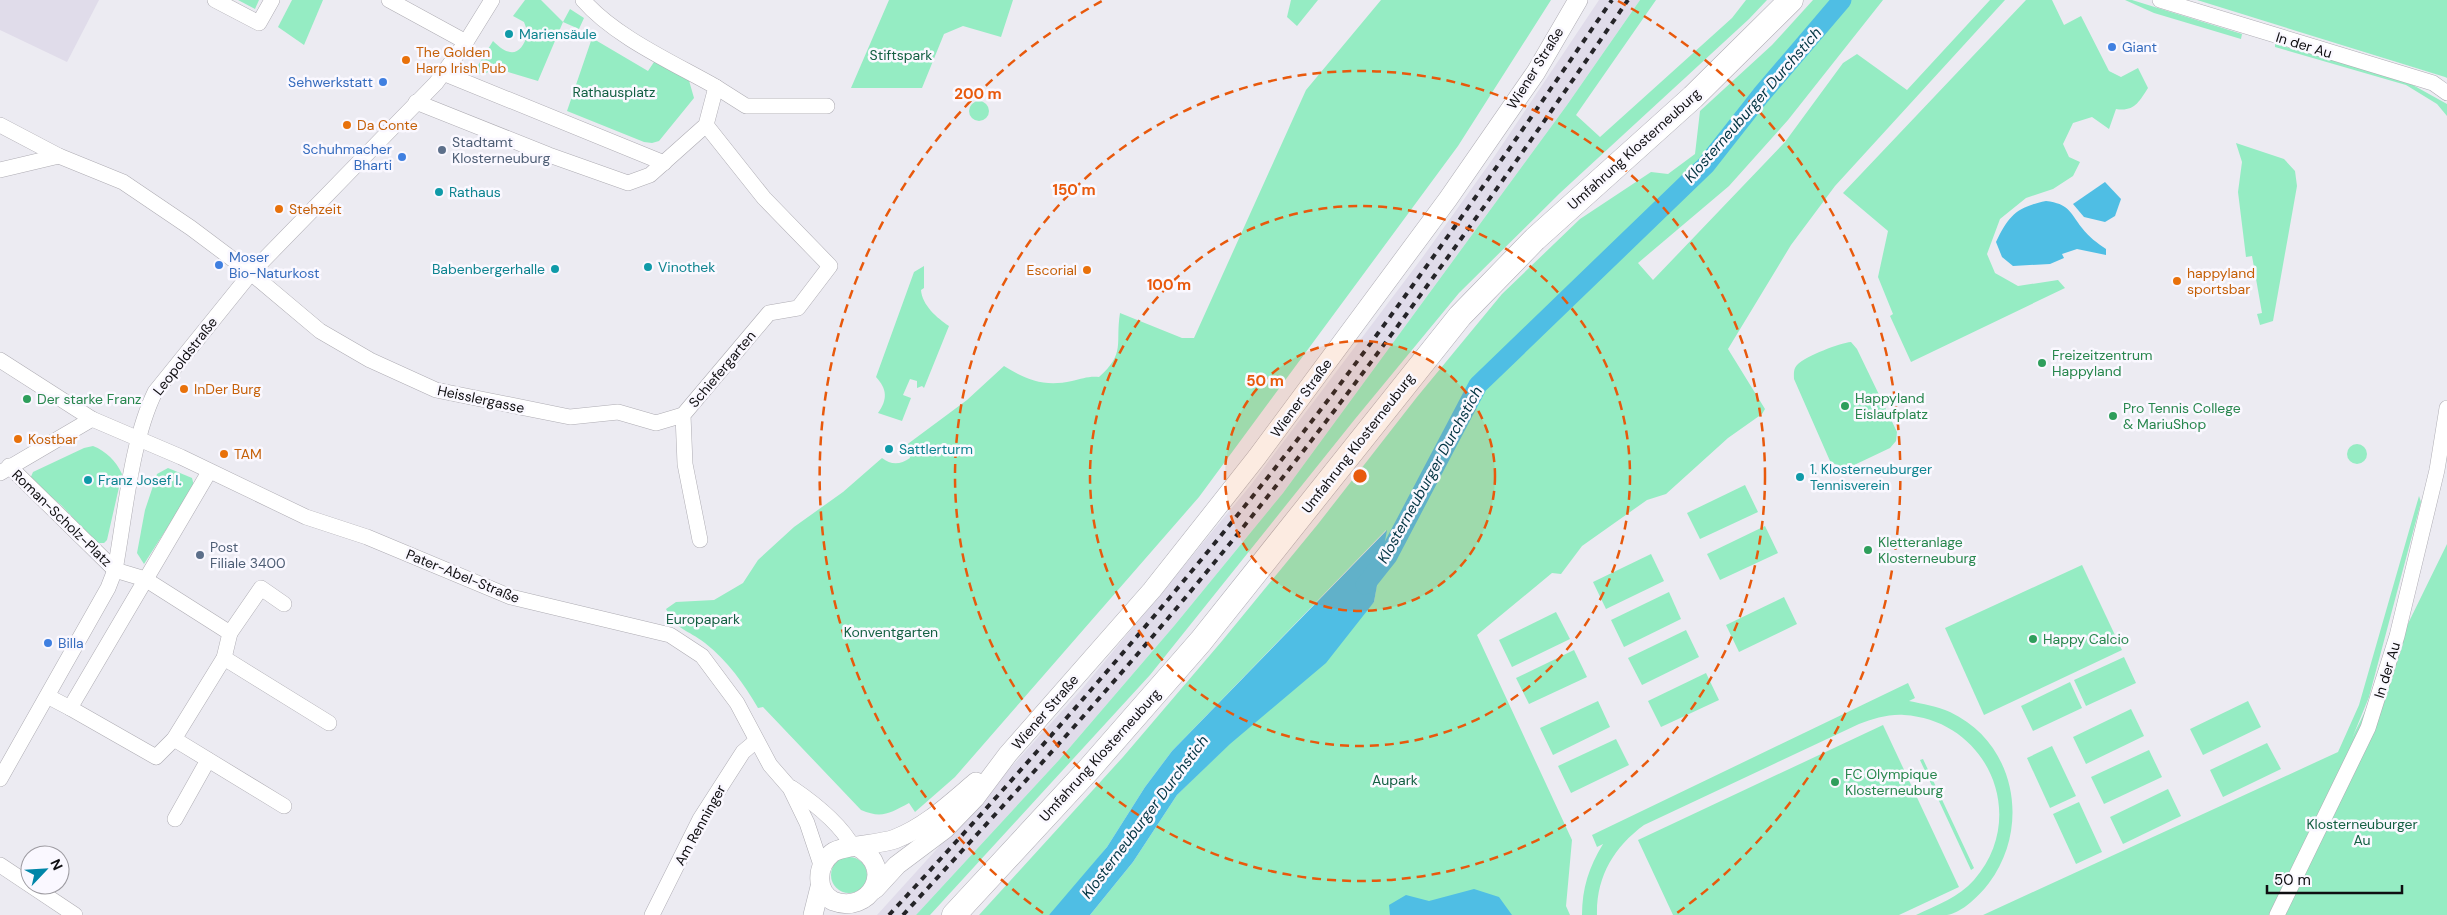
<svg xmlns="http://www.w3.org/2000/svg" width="2447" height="915" viewBox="0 0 2447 915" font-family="'DM Sans',sans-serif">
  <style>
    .built { fill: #e0dcea }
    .green { fill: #95ecc3 }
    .water { fill: #4fbee4 }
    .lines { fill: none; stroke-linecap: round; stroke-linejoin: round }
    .canal { stroke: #4fbee4; stroke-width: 19 }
    .minor-casing { stroke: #aeacb3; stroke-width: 16 }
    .tertiary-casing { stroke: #aeacb3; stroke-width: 20 }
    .primary-casing { stroke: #aeacb3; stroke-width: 25 }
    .minor { stroke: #fff; stroke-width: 15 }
    .tertiary { stroke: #fff; stroke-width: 19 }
    .primary { stroke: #fff; stroke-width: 24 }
    .rail { stroke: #252428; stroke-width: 4; stroke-dasharray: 6 6; stroke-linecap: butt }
    .ring { fill: none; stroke: #e8590c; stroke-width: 2.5; stroke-dasharray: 9 6 }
    .culture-dot { fill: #0f9aa8; stroke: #faf8ff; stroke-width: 2 }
    .shop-dot { fill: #3f7fe0; stroke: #faf8ff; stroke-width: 2 }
    .food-dot { fill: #e8710a; stroke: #faf8ff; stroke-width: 2 }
    .service-dot { fill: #5c6f8a; stroke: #faf8ff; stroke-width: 2 }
    .leisure-dot { fill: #2e9e5b; stroke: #faf8ff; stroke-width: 2 }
    .labels { text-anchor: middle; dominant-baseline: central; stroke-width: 5; stroke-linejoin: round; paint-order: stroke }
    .culture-label { font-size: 14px; fill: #0d838f; stroke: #faf8ff; text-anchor: start }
    .street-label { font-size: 14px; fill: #0f0e11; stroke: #faf8ff }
    .shop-label { font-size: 14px; fill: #366cbe; stroke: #faf8ff; text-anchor: start }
    .food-label { font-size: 14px; fill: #c56008; stroke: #faf8ff; text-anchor: start }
    .park-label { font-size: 14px; fill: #146043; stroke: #faf8ff }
    .service-label { font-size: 14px; fill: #4e5e75; stroke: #faf8ff; text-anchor: start }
    .leisure-label { font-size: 14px; fill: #27864d; stroke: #faf8ff; text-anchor: start }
    .water-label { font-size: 15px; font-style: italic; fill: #003342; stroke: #faf8ff }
    .centre { fill: #e8590c; stroke: #faf8ff; stroke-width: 2.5 }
    .ring-label { font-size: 15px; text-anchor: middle; font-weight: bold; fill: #e8590c; stroke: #faf8ff; stroke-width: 5; stroke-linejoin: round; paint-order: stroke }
  </style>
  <rect width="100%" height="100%" fill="#ecebf2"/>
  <g class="built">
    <polygon points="0,0 99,0 67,62 0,30"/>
    <polygon points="1599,0 1640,0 1567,105 1283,493 1174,626 1059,760 916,915 877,915 1081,690 1250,486 1422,258 1492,160"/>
  </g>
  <g class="green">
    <polygon points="238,0 259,0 255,9"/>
    <polygon points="292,0 323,0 304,45 278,27"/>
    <path d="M525,0H541L563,22L570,9L584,18L579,29L563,22L538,81L495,68L483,75L474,72L493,41C510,58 521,56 528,33L524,22L513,16Z"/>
    <polygon points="889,0 1013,0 1001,37 963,26 944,34 922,88 851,88"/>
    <polygon points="1291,0 1318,0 1297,26 1287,17"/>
    <path d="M1381,0H1551L1458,146L1199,497L955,777L915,812L909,803C890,813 882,819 861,810L763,707L758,708C744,684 728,661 705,643C687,629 677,631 666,609L676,602L714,600L743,583L758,560L794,527L843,492L882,458C891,465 900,465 910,458L909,452L905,446L967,400L1004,366C1027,380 1044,387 1072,381C1082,379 1088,376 1099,377C1126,353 1115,344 1120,313L1182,338H1194L1306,90Z"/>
    <polygon points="1640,0 1656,0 1576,115 1600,137 1732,18 1746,0 1767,0 1749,19 1560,193 1459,293 1355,419 1150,675 930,915 916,915 1059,760 1174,626 1283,493 1567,105"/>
    <polygon points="1813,0 1883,0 1788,120 1729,186 1638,263 1653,280 1785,142 1843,63 1857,54 1907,90 1990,0 2005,0 1835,186 1791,245 1728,349 1765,409 1762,414 1728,438 1666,494 1647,500 1582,546 1561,574 1552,573 1477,635 1572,840 1566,906 1570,915 1090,915 1133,862 1177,795 1374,602 1386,530 1172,751 1145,787 1107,847 1057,909 1049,915 979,915 1123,757 1222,641 1318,524 1417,397 1502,294 1580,219 1651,172 1668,174 1695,154 1700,111 1772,45"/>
    <path d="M2026,0H2052L2064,25L2081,16L2109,71L2121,77L2138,68L2148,88C2139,102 2134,112 2116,109L2109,129L2092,117L2073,123L2063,144L2069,157L2080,162L2073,176L2053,189L2026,198L2000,219L1987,254L1995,273L2018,286L2058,280L2065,288L1911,362L1890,316L1893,314L1878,277L1888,231L1843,193Z"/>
    <polygon points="2125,0 2132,0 2242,34 2241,39 2154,13"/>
    <polygon points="2197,0 2447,0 2447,78 2445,77"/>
    <polygon points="592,38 648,71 656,59 688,77 694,98 659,141 652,143 644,142 567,111"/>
    <polygon points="2275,44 2402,79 2447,104 2447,116 2437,104 2406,85 2275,47"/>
    <circle cx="979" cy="111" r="10"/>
    <polygon points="2236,143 2284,159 2295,171 2297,186 2273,321 2260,325 2257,314 2262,313 2252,256 2246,257 2238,192 2242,162"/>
    <path d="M924,266V288L921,290C922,305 937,318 949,326L924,388L922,386L917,388V381L910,379L903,395L911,398L902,421L878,413C888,399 887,389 876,377L914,272Z"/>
    <path d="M1851,342L1857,349L1897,432L1896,441L1890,448L1850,467L1838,466L1830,461L1794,379C1794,373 1793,369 1798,364C1807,356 1839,343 1851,342Z"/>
    <circle cx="2357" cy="454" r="10"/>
    <path d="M93,446C106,451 116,461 122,474L107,540L104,543H97L61,505L30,479L33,472L84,448Z"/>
    <polygon points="168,468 192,478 194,486 144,564 137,553 145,510 157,474"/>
    <polygon points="1745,485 1758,512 1700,539 1687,513"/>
    <polygon points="2419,496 2421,502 2369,697 2353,736 2447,544 2447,915 1983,915 2338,752 2359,705"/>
    <polygon points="1765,526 1778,553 1720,580 1707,554"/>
    <polygon points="1651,554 1664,581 1606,609 1593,582"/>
    <polygon points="2082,565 2122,650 1984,715 1945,628"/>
    <polygon points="1669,592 1681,619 1624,647 1611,620"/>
    <polygon points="1784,597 1797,624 1739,652 1726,625"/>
    <polygon points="1556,612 1570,639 1512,667 1499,640"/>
    <polygon points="1686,630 1699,657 1642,685 1628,658"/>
    <polygon points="1574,650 1587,677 1529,704 1516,678"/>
    <polygon points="2124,657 2136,683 2086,706 2074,680"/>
    <polygon points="1706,673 1719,700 1661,727 1648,701"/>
    <polygon points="2070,682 2082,708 2033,731 2021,706"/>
    <path d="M1908,683L1915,698L1909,701C1923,704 1937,706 1950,712C2016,743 2031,827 1989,883C1980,895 1962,913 1947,915C1937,915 1926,915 1916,915C1937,905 1959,897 1974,880C2030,816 1987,720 1904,715C1888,714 1873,719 1859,724L1644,825C1614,847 1596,877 1597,915H1582C1582,888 1589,867 1603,844L1597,847L1592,835Z"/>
    <polygon points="1598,701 1610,727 1553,755 1540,728"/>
    <polygon points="2248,701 2261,727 2203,755 2190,729"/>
    <polygon points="2131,709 2144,736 2086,764 2073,737"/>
    <polygon points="1883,725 1959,887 1899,915 1673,915 1638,840"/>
    <polygon points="1616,739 1629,765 1571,793 1558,766"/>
    <polygon points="2267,743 2281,769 2223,797 2210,770"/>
    <polygon points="2052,746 2076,796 2050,808 2027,758"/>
    <polygon points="2149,750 2162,777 2104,804 2091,777"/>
    <polygon points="1923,759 1974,868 1971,870 1920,760"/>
    <polygon points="2168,789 2181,816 2123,844 2110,817"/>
    <polygon points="2079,802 2102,852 2076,864 2053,814"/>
    <circle cx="849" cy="875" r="18"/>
  </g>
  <g class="water">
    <polygon points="2105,182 2121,199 2115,216 2105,222 2084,217 2073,204"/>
    <path d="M2046,201C2069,204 2069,211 2082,228C2089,237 2097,243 2106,249V255L2077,249L2062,254L2064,258L2050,264L2013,266L2002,257L1996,242C2009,215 2017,207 2046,201Z"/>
    <polygon points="1387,530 1374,602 1326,663 1230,744 1177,795 1133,862 1090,915 1049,915 1107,847 1145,787 1172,751"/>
    <polygon points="1474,889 1499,897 1512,915 1390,915 1389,905 1406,895 1429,901"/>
  </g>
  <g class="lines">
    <polyline class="canal" points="1365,585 1388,556 1478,385 1706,165 1761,95 1842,0"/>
    <g class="minor-casing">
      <g id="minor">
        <polyline points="215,0 259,23 272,0"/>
        <polyline points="389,0 466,42"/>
        <polyline points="2160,0 2433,83 2447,93"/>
        <polyline points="443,73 664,163"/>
        <polyline points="716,87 746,106 827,106"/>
        <path d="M416,102L549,155L628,183L650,175L706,125L716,87C674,63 615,37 583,0"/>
        <polyline points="0,125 59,156 123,182 191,228 251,273 320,331 370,360 436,390 570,417 618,412 656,423 683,415"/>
        <polyline points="0,170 59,156"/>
        <polyline points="0,360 92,419 181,457 306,517 367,537 511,597 670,635 702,656 737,703 770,765 790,788 807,823 822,868"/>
        <polyline points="9,466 115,570 145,579 230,633 224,658 174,739 156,757 70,708"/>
        <polyline points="0,473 92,419"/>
        <polyline points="700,540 685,464 683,415 769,313 798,308 830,266 764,198 706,125"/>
        <polyline points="230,633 261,588 284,604"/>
        <polyline points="224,658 329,723"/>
        <polyline points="49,697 70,708 209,472"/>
        <polyline points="174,739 284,806"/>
        <path d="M0,779L108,588L115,570C125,516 131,441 155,392L251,273L436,83L466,42L492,0"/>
        <path d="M792,788C814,803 840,823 853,847"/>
        <polyline points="175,819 208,760"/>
        <polyline points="0,865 75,915"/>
        <polyline points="652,915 700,819 743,752 756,741"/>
        <polyline points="2277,915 2368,728 2397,636 2437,470 2447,408"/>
      </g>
    </g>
    <g class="tertiary-casing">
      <g id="tertiary">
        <path d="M858,847C897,869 869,915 833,901C815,891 816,866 832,853C842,845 879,845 895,839C926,827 950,804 976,782"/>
        <polyline points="875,889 897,865 945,829 975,798 1008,754 1152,590 1257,457 1448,199 1536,72 1578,0"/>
        <polyline points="813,915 820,887"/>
      </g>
    </g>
    <g class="primary-casing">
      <polyline id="primary" points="954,915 1090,768 1201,641 1460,316 1535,239 1693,97 1791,0"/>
    </g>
    <use href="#minor" class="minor"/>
    <use href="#tertiary" class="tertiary"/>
    <use href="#primary" class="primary"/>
    <g class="rail">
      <path d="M889,915C1047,744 1200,569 1341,383C1435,258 1523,129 1612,0"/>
      <path d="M903,915C1009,800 1115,684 1214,563C1362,383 1496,192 1628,0"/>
    </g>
  </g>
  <circle cx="1360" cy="476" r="135" fill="#e8590c" fill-opacity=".12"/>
  <g class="ring">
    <circle cx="1360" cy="476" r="135"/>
    <circle cx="1360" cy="476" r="270"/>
    <circle cx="1360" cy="476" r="405"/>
    <path d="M1043 913A540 540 0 0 1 1102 1M1618 1A540 540 0 0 1 1677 913"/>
  </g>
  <g class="culture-dot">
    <circle cx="509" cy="34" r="5"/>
    <circle cx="439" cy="192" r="5"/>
    <circle cx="648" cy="267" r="5"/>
    <circle cx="555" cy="269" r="5"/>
    <circle cx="889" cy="449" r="5"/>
    <circle cx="1800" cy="477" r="5"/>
    <circle cx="88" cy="480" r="5"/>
  </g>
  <g class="shop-dot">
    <circle cx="2112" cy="47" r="5"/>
    <circle cx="383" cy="82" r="5"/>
    <circle cx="402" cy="157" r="5"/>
    <circle cx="219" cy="265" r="5"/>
    <circle cx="48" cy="643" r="5"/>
  </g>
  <g class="food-dot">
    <circle cx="406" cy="60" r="5"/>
    <circle cx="347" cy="125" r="5"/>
    <circle cx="279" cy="209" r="5"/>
    <circle cx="1087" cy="270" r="5"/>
    <circle cx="2177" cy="281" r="5"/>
    <circle cx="184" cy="389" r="5"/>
    <circle cx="18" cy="439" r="5"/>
    <circle cx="224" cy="454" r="5"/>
  </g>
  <g class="service-dot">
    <circle cx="442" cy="150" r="5"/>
    <circle cx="200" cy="555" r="5"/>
  </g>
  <g class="leisure-dot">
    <circle cx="2042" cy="363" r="5"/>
    <circle cx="27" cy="399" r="5"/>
    <circle cx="1845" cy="406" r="5"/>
    <circle cx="2113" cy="416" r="5"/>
    <circle cx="1868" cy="550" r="5"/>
    <circle cx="2033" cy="639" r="5"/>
    <circle cx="1835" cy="782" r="5"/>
  </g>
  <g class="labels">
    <g class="culture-label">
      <text x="519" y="34">Mariensäule</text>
      <text x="449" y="192">Rathaus</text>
      <text x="658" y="267">Vinothek</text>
      <text x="545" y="269" text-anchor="end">Babenbergerhalle</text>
      <text x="899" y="449">Sattlerturm</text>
      <text x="1810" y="469">1. Klosterneuburger<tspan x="1810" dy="16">Tennisverein</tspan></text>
      <text x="98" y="480">Franz Josef I.</text>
    </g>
    <g class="street-label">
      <text transform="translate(2304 45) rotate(17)">In der Au</text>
      <text transform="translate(1535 68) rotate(-58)">Wiener Straße</text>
      <text transform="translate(1634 149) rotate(-42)">Umfahrung Klosterneuburg</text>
      <text transform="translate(185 356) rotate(-52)">Leopoldstraße</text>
      <text transform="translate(722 369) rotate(-50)">Schiefergarten</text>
      <text transform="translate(1301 398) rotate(-54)">Wiener Straße</text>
      <text transform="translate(481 399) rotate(12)">Heisslergasse</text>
      <text transform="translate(1358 443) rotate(-52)">Umfahrung Klosterneuburg</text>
      <text transform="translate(62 518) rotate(44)">Roman-Scholz-Platz</text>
      <text transform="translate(463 576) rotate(22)">Pater-Abel-Straße</text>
      <text transform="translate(2387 670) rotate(-73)">In der Au</text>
      <text transform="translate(1045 712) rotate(-49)">Wiener Straße</text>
      <text transform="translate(1100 755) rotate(-48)">Umfahrung Klosterneuburg</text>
      <text transform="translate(700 825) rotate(-61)">Am Renninger</text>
    </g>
    <g class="shop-label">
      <text x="2122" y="47">Giant</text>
      <text x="373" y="82" text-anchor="end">Sehwerkstatt</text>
      <text x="392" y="149" text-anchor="end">Schuhmacher<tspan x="392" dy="16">Bharti</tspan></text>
      <text x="229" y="257">Moser<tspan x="229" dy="16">Bio-Naturkost</tspan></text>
      <text x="58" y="643">Billa</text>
    </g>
    <g class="food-label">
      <text x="416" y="52">The Golden<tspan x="416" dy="16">Harp Irish Pub</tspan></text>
      <text x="357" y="125">Da Conte</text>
      <text x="289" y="209">Stehzeit</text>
      <text x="1077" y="270" text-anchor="end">Escorial</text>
      <text x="2187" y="273">happyland<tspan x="2187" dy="16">sportsbar</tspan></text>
      <text x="194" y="389">InDer Burg</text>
      <text x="28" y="439">Kostbar</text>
      <text x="234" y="454">TAM</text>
    </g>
    <g class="park-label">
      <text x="901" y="55">Stiftspark</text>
      <text x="614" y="92">Rathausplatz</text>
      <text x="703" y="619">Europapark</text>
      <text x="891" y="632">Konventgarten</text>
      <text x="1395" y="780">Aupark</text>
      <text x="2362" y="824">Klosterneuburger<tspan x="2362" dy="16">Au</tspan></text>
    </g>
    <g class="service-label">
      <text x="452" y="142">Stadtamt<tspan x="452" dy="16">Klosterneuburg</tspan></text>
      <text x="210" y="547">Post<tspan x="210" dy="16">Filiale 3400</tspan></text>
    </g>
    <g class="leisure-label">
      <text x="2052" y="355">Freizeitzentrum<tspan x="2052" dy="16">Happyland</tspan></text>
      <text x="1855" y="398">Happyland<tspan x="1855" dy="16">Eislaufplatz</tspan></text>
      <text x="37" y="399">Der starke Franz</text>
      <text x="2123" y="408">Pro Tennis College<tspan x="2123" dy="16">&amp; MariuShop</tspan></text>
      <text x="1878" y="542">Kletteranlage<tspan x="1878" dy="16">Klosterneuburg</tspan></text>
      <text x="2043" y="639">Happy Calcio</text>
      <text x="1845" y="774">FC Olympique<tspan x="1845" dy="16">Klosterneuburg</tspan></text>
    </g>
    <g class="water-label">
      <text transform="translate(1753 105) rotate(-49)">Klosterneuburger Durchstich</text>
      <text transform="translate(1430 475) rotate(-61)">Klosterneuburger Durchstich</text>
      <text transform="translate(1145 817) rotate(-53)">Klosterneuburger Durchstich</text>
    </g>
  </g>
  <circle cx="1360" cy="476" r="8" class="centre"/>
  <g class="ring-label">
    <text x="978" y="99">200 m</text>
    <text x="1074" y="195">150 m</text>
    <text x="1169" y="290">100 m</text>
    <text x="1265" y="386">50 m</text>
  </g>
  <g transform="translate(45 870) rotate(65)"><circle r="24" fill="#faf8ff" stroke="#9c9aa0"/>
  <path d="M0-4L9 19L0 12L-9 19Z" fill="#0086a8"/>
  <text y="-8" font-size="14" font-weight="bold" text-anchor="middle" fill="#0f0e11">N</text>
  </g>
  <path d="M2267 885v8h135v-8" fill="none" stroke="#0f0e11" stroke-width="2.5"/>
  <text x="2274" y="885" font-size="15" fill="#0f0e11" stroke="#faf8ff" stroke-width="4" paint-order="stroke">50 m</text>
</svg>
